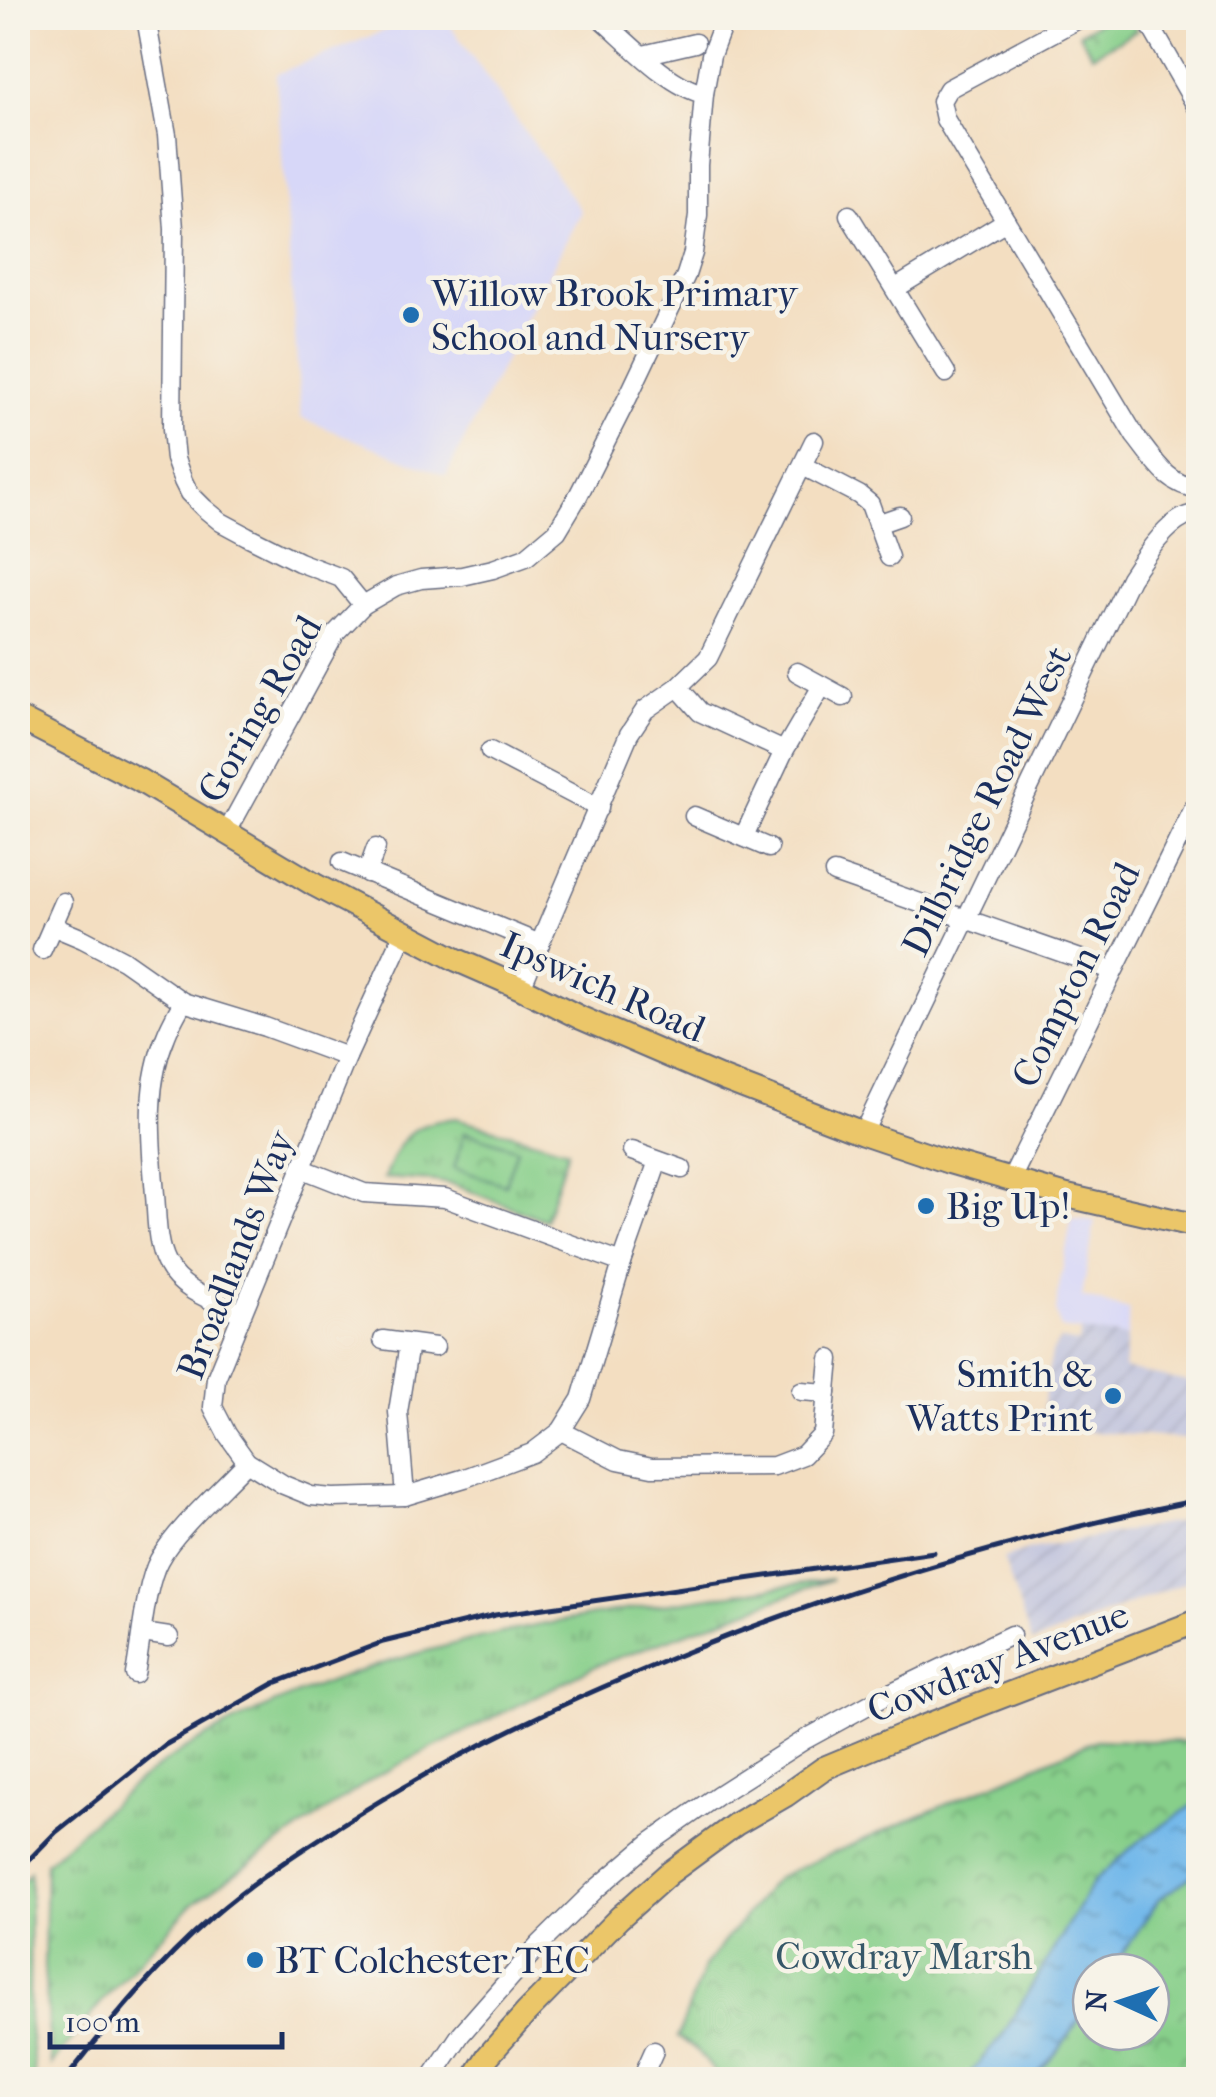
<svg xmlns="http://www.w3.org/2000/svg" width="1216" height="2097" viewBox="0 0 1216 2097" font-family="'IM FELL French Canon',serif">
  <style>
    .built { fill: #d7d7f8 }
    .industrial { fill: url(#industrial-furrows) }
    .grass { fill: url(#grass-tufts); stroke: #517f74; stroke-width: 2.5 }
    .park { fill: url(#park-crowns); stroke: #517f74; stroke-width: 2.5 }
    .water { fill: url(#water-ripples); stroke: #4874a4; stroke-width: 2.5 }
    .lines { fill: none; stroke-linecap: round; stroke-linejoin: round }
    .minor-casing { stroke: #676c81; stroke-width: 21 }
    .major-casing { stroke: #676c81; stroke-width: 26 }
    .minor { stroke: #fff; stroke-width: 18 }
    .major { stroke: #ebc669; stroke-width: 22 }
    .rail { stroke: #1b2f5e; stroke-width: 5 }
    .poi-dot { fill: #1f6fb2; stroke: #f7f3e8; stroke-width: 4 }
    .labels { text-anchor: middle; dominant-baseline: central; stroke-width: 9; stroke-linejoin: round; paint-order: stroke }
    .poi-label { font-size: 38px; fill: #1b2f5e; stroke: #f7f3e8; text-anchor: start }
    .street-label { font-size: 38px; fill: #1b2f5e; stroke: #f7f3e8 }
    .park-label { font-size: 38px; fill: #365769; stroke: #f7f3e8 }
  </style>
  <defs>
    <pattern id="industrial-furrows" width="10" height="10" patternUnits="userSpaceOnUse" patternTransform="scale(2.5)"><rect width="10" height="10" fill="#bfc2dd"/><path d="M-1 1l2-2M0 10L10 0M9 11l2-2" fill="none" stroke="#a4a7c0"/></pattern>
    <pattern id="grass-tufts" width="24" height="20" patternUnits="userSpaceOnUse" patternTransform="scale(2.5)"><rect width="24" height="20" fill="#87cf8a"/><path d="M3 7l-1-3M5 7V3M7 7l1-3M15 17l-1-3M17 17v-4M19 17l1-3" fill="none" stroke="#6ea874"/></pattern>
    <pattern id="park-crowns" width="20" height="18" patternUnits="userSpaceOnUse" patternTransform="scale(2.5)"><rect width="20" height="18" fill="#87cf8a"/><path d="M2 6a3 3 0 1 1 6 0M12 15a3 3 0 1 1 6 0" fill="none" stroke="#6ea874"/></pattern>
    <pattern id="water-ripples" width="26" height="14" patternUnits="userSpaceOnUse" patternTransform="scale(2.5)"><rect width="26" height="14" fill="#74b9ea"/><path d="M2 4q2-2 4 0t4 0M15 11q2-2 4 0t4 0" fill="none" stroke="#5e97c1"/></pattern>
  </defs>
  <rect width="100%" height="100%" fill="#f7f3e8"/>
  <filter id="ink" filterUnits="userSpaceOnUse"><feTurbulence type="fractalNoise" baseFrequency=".01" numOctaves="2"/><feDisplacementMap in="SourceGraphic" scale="20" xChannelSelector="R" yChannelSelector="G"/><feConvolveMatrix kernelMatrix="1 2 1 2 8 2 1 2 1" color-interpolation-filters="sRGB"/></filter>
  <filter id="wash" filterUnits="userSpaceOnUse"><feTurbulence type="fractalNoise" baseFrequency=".0048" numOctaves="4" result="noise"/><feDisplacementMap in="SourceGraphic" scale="40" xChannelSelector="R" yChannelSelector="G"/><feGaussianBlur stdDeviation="2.25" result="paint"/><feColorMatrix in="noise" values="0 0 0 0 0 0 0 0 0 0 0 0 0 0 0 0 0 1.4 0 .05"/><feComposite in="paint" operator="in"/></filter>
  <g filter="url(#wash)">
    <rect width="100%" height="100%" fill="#f3dec1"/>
    <g class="built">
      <polygon points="416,18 445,18 581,211 446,476 301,418 276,74"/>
      <polygon points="1072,1218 1095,1221 1082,1297 1129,1310 1127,1337 1061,1329 1056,1313 1058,1293"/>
    </g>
    <g class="industrial">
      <polygon points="1081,1331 1127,1337 1124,1369 1198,1384 1198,1440 1040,1428 1051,1353 1060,1340 1079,1343"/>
      <polygon points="1198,1518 1198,1577 1032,1643 1003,1558 1030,1549"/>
    </g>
    <g class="grass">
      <path d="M456,1118L568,1150L545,1220L454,1185L434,1181L384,1178C402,1136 408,1124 456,1118Z"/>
      <path d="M832,1579L598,1665L375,1777L192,1904L104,1999L51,2065L44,1967L46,1863C91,1823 135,1778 187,1748C382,1633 614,1613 832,1579Z"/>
      <polygon points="30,1872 29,2017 35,2079 18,2079 18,1887"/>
    </g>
    <g class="park">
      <polygon points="1106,18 1130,18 1137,30 1092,55 1079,33"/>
      <polygon points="465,1132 517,1149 505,1185 454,1168"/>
      <polygon points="1096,1740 1198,1742 1198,1802 1138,1842 1094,1881 1003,2035 965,2079 720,2079 696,2049 678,2037 704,1967 777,1877"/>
      <polygon points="1198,1871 1198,2002 1192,2008 1190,2079 1032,2080 1058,2051 1091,2001 1091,2032 1151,2032 1151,1972 1110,1972 1159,1899"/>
    </g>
    <polygon class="water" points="1198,1802 1198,1871 1159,1899 1110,1972 1091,1972 1091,2001 1058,2051 1032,2079 965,2079 1003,2035 1094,1881 1138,1842"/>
  </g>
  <g filter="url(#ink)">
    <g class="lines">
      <g class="minor-casing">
        <g id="minor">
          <polyline points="146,18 167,135 174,229 172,429 175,459 183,481 189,493 204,508 221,522 247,536 299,562 341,578 363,605"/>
          <path d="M600,18C628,42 668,86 704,94"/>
          <path d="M1080,18L948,89L941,101L945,119L1135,436C1152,457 1168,487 1198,488"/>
          <polyline points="1146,18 1198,109"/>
          <polyline points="643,55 695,43"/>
          <polyline points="849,215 946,373"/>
          <polyline points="896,288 1006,221"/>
          <polyline points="803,466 859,495 870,504 889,557"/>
          <polyline points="877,524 900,516"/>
          <polyline points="797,672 843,697"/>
          <polyline points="678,687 700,712 784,751"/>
          <polyline points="490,751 599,808"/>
          <polyline points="694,816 769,848"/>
          <polyline points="227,832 335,634 363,605 396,586 421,579 462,576 493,569 526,557 557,531 578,496 628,397 686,275 693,253 698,215 698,165 704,94 711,55 725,18"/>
          <polyline points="744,836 784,751 822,686"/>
          <polyline points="342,862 540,944"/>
          <polyline points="367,873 376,848"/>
          <polyline points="834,873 1106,968"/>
          <polyline points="52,926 83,939 123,960 183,1002 265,1027 347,1057"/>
          <polyline points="404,933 347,1057 216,1378 213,1407 227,1434 247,1462 284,1485 311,1496 333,1498 405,1496 465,1478 532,1453 561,1431 581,1399 622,1263 658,1161"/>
          <polyline points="42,950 63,902"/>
          <polyline points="521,988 629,734 645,710 678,687 708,658 814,441"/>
          <path d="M183,1002C177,1013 170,1025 166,1036C144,1087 151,1142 155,1195C157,1217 156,1243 166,1263C180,1291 214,1301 241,1313"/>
          <path d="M863,1133L1130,578C1141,561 1164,527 1183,518C1190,514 1191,515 1198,517"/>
          <polyline points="632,1151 682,1169"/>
          <polyline points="303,1169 364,1193 445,1198 622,1263"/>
          <polyline points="1011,1179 1198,800"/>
          <polyline points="383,1340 435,1347"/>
          <polyline points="801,1391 827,1393"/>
          <polyline points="561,1431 618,1460 652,1467 774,1466 803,1455 823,1434 830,1359"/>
          <polyline points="405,1496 398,1412 409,1344"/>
          <polyline points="143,1633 169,1637"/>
          <path d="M135,1674C141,1644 145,1585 159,1560C176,1529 222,1489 247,1462"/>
          <polyline points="430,2080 461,2034 539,1945 596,1889 650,1843 718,1795 806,1739 890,1693 1011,1635"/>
          <polyline points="641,2080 654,2051"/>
        </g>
      </g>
      <g class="major-casing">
        <g id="major">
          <polyline points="18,718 139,780 315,885 457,960 521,988 581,1018 723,1079 863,1133 949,1162 1067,1196 1198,1226"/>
          <polyline points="473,2080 488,2056 526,2013 619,1918 668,1874 736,1824 786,1795 824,1768 920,1728 1198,1621"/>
        </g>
      </g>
      <use href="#minor" class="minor"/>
      <use href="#major" class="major"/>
      <g class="rail">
        <polyline points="18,1871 56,1832 165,1745 275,1683 383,1642 495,1615 934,1552"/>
        <path d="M65,2080C110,2022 157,1965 212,1917C257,1878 309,1845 360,1813C466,1747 577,1696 692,1650C858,1584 1023,1535 1198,1500"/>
      </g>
    </g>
  </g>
  <g class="poi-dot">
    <circle cx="411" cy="315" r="10"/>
    <circle cx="926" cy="1206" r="10"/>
    <circle cx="1113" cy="1396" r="10"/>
    <circle cx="255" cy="1960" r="10"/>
  </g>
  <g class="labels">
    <g class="poi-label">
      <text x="431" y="293">Willow Brook Primary<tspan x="431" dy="44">School and Nursery</tspan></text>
      <text x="946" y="1206">Big Up!</text>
      <text x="1093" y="1374" text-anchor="end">Smith &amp;<tspan x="1093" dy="44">Watts Print</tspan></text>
      <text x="275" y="1960">BT Colchester TEC</text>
    </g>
    <g class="street-label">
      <text transform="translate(260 709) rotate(-60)">Goring Road</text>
      <text transform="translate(987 801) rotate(-64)">Dilbridge Road West</text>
      <text transform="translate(1076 975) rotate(-64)">Compton Road</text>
      <text transform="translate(603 987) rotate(24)">Ipswich Road</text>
      <text transform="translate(236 1255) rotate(-69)">Broadlands Way</text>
      <text transform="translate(998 1662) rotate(-21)">Cowdray Avenue</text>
    </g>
    <g class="park-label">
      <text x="904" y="1956">Cowdray Marsh</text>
    </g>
  </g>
  <rect width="1216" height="2097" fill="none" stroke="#f7f3e8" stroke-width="60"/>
  <g transform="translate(1121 2002) rotate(273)"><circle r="48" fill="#f7f3e8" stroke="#9fa5b1" stroke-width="2.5"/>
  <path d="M0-8L18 38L0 25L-18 38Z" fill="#1f6fb2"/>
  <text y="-15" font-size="28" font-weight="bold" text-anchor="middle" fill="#1b2f5e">N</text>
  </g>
  <path d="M50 2032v15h232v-15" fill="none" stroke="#1b2f5e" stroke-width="5"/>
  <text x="65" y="2032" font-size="30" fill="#1b2f5e" stroke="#f7f3e8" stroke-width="8" paint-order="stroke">100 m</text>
</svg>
